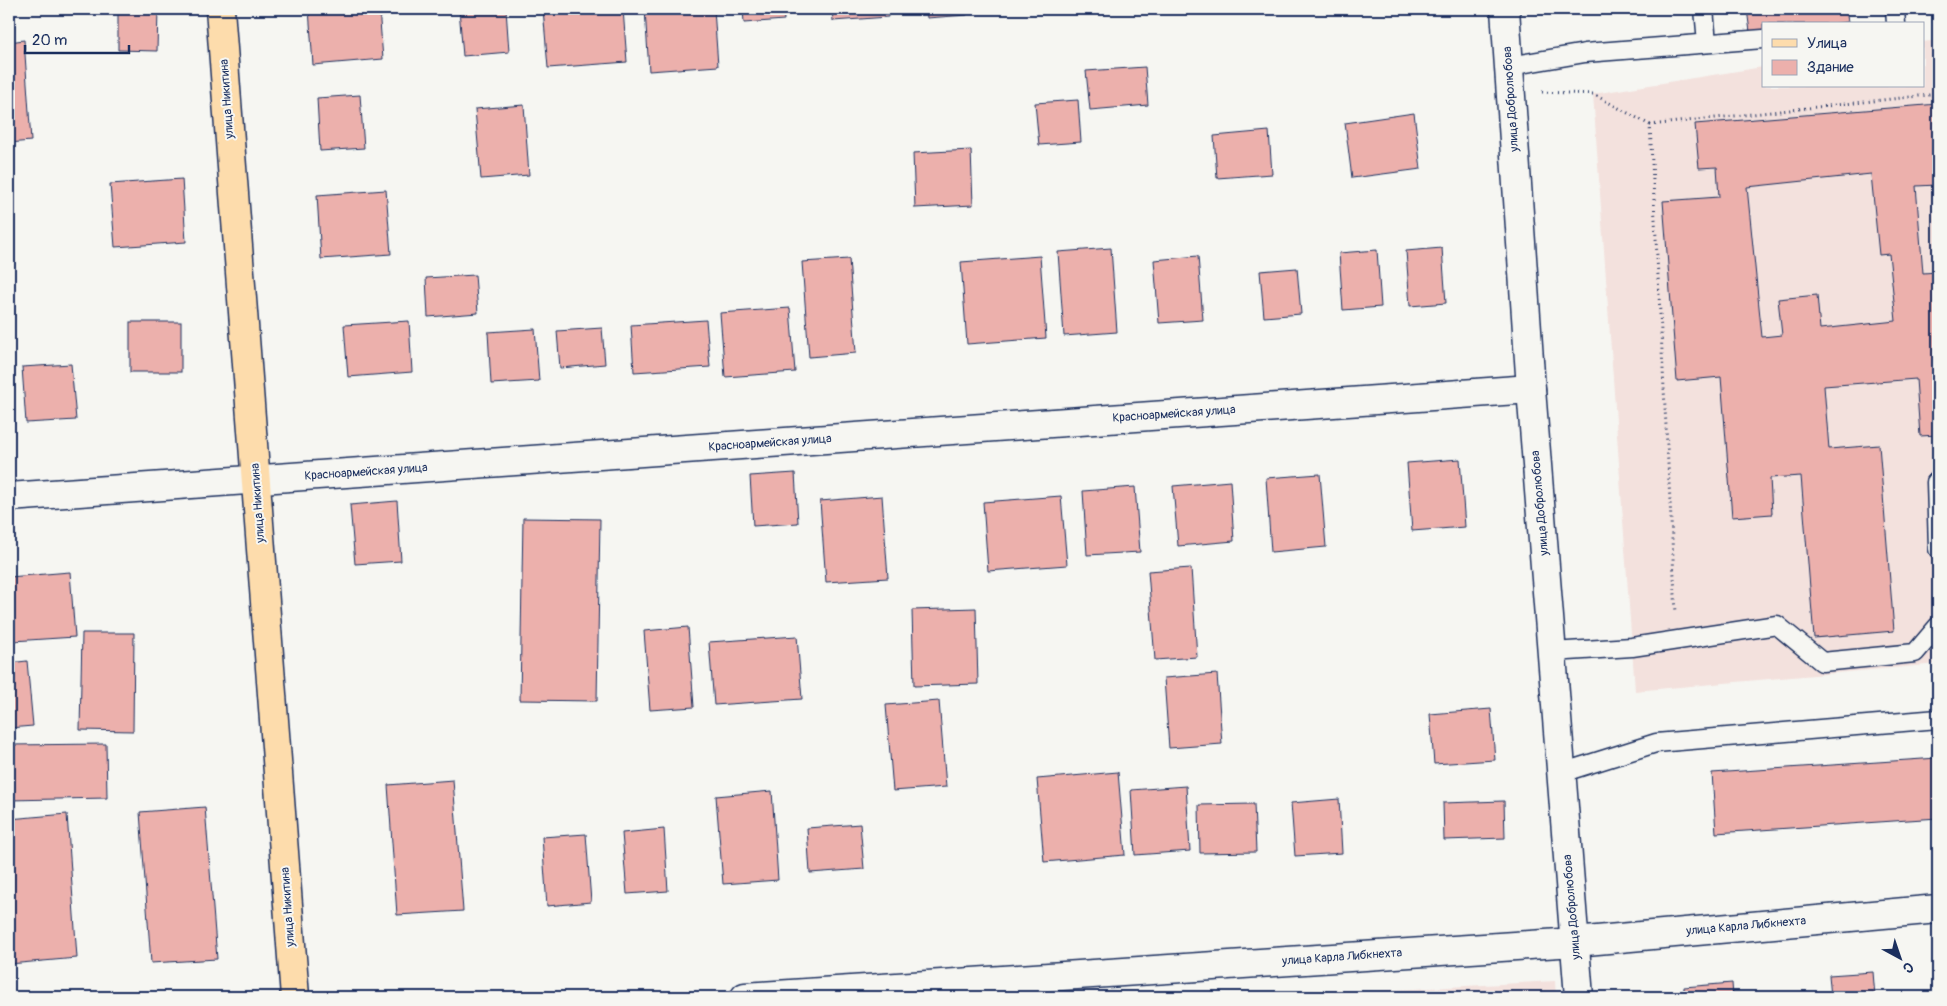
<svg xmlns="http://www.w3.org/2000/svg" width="1947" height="1006" viewBox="0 0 1947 1006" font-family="Pangolin,sans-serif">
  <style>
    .built { fill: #f3e1dd }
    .building { fill: #ecb0ac; stroke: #1b2f5e; fill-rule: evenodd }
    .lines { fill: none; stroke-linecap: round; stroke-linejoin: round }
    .lane-casing { stroke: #1b2f5e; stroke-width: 21 }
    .street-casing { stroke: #1b2f5e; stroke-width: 31 }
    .primary-casing { stroke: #1b2f5e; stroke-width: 31 }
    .path { stroke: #1b2f5e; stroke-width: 3; stroke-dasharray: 1 4; stroke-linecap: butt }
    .lane { stroke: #f6f6f2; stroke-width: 18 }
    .street { stroke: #f6f6f2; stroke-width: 28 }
    .primary { stroke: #fddcac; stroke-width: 28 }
    .labels { text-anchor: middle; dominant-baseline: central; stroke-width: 4; stroke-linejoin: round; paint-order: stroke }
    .street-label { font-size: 12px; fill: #1b2f5e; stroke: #f6f6f2 }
  </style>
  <rect width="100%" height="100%" fill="#f6f6f2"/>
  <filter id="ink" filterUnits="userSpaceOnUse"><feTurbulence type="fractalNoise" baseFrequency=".02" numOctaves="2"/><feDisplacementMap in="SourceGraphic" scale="10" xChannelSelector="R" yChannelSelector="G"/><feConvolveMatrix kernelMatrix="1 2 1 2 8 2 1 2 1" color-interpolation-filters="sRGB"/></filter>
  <g filter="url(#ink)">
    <g class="built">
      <polygon points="1938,40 1938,664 1635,691 1593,94 1763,67 1763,86 1923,86 1923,42"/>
      <polygon points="1555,981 1556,997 1272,997"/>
    </g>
    <g class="building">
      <polygon points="118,9 158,9 157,51 118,50"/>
      <polygon points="309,9 379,9 383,59 313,65"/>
      <polygon points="459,9 506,9 509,52 463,56"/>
      <polygon points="543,9 623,9 627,62 548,68"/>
      <polygon points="645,9 714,9 718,66 649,71"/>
      <polygon points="743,9 783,9 784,20 744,23"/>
      <polygon points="832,9 887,9 888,17 833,21"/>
      <polygon points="926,9 967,9 967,15 927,18"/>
      <polygon points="1747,9 1846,9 1848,22 1831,24 1763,24 1763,31 1750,32"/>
      <polygon points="1932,9 1938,9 1938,40 1935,41"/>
      <polygon points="24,40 31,141 9,143 9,42"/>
      <polygon points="1145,67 1148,105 1090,110 1086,71"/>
      <polygon points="360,95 364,148 320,151 317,98"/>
      <polygon points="1078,100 1081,142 1039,145 1035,103"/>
      <path d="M1938,104V185L1916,186L1923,273L1938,272V435L1920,436L1916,379L1824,386L1829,449L1879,445L1894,631L1814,638L1801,476L1770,478L1772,514L1732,517L1721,377L1677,381L1663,201L1719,197L1717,167L1699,168L1695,124ZM1871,174L1879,255L1889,254L1896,321L1820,329L1817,295L1778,299L1782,335L1762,337L1747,187Z"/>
      <polygon points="524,105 529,175 481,179 475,109"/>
      <polygon points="1414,113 1421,169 1352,178 1345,123"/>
      <polygon points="1269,131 1272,174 1217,178 1214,136"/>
      <polygon points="971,150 973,205 915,208 913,153"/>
      <polygon points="182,179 186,242 115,247 110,184"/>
      <polygon points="386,190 391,254 321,259 317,195"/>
      <polygon points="1111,248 1117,332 1064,336 1058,252"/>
      <polygon points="1442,248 1446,303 1410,306 1406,251"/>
      <polygon points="1377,250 1381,307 1343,310 1339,253"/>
      <polygon points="1040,256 1046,338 967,344 961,262"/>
      <polygon points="1198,256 1203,320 1159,323 1154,260"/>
      <polygon points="849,259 856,353 809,357 802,262"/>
      <polygon points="1297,268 1301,314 1264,317 1260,271"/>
      <polygon points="475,275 478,313 428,317 426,278"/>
      <polygon points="790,308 795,372 725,377 720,313"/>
      <polygon points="706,320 710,367 634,372 631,325"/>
      <polygon points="409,321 412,372 348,377 344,325"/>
      <rect x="130" y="322" width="51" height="50"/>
      <polygon points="602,328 605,364 560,368 557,331"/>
      <polygon points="535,329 539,381 491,384 488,332"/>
      <polygon points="9,359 14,423 9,424"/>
      <polygon points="71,364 76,420 26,423 22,367"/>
      <polygon points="1460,459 1465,527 1412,531 1407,463"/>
      <polygon points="795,473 798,523 753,526 750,476"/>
      <polygon points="1320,474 1326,547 1271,552 1266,478"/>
      <polygon points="1230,481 1234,541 1178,546 1173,486"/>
      <polygon points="1135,487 1140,552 1087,555 1083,491"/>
      <polygon points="882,496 888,578 826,582 820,501"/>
      <polygon points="1061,496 1067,565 988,571 983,502"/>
      <polygon points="397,501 401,561 355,564 350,505"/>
      <polygon points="523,518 600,519 597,701 520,700"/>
      <polygon points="1191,568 1197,657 1155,660 1148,571"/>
      <polygon points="70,572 75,637 13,641 9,577"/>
      <polygon points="976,608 978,684 914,686 912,610"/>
      <polygon points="688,627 694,707 650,710 644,631"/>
      <polygon points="82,633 134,633 133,731 80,730"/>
      <polygon points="797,636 802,699 714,705 709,642"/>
      <polygon points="27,661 33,726 9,728 9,663"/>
      <polygon points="1217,674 1222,744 1169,748 1164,678"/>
      <polygon points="939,701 946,787 893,791 886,705"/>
      <polygon points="1491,709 1495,760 1434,764 1430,714"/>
      <polygon points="106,744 107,798 9,800 9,745"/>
      <polygon points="1938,758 1938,818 1716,833 1712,773"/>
      <polygon points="1118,772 1125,855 1044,862 1037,779"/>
      <polygon points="453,780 463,911 397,915 388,785"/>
      <polygon points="1186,786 1190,851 1135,855 1131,790"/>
      <polygon points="772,791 778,880 723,884 716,796"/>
      <polygon points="1339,799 1342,853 1295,856 1291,803"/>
      <polygon points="1504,801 1505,838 1444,840 1443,803"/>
      <polygon points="1254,804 1256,852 1200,853 1199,805"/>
      <polygon points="205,807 217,959 151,963 140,812"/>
      <polygon points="67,814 77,958 9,964 9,819"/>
      <polygon points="860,824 864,869 810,873 807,828"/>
      <polygon points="664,829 668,891 627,894 622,833"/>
      <polygon points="586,834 591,902 547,906 542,837"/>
      <polygon points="1873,972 1875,997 1831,997 1829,975"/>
      <polygon points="1732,983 1733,997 1684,997 1684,987"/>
      <polygon points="1504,993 1504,997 1414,997"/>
    </g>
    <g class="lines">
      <g class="lane-casing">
        <g id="lane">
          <polyline points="1704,9 1707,43"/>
          <polyline points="1895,9 1896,24"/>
          <polyline points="1509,66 1585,53 1763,39"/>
          <polyline points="1938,482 1936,482 1938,549"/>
          <polyline points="1552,652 1632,647 1777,625 1822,662 1915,653 1938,626"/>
          <polyline points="1561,773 1656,743 1938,719"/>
        </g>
      </g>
      <g class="street-casing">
        <g id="street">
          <polyline points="1505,9 1531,389 1579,997"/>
          <polyline points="9,497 1531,389"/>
          <polyline points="745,997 1575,942 1938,909"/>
        </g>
      </g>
      <g class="primary-casing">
        <polyline id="primary" points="220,9 295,997"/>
      </g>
      <g class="path">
        <polyline points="1542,92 1593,94 1650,125 1676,614"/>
        <polyline points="1650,125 1938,94"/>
      </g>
      <use href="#lane" class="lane"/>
      <use href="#street" class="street"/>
      <use href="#primary" class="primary"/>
    </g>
  </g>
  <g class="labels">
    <g class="street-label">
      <text transform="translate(227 99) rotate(-94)">улица Никитина</text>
      <text transform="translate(1511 99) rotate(-94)">улица Добролюбова</text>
      <text transform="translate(1174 414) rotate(-4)">Красноармейская улица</text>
      <text transform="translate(770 443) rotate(-4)">Красноармейская улица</text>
      <text transform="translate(366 472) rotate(-4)">Красноармейская улица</text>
      <text transform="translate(258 503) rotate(-94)">улица Никитина</text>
      <text transform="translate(1540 503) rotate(-95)">улица Добролюбова</text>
      <text transform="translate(288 907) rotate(-94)">улица Никитина</text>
      <text transform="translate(1572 907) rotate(-95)">улица Добролюбова</text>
      <text transform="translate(1746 926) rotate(-5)">улица Карла Либкнехта</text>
      <text transform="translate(1342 957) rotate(-4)">улица Карла Либкнехта</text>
    </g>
  </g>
  <rect width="1947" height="1006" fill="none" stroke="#f6f6f2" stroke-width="30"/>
  <rect x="15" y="15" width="1917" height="976" fill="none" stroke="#1b2f5e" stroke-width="2" filter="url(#ink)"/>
  <rect x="1762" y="22" width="162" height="65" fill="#f6f6f2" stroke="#9ea6b7"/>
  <rect x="1772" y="39" width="25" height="8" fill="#fddcac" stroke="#9ea6b7"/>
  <text x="1807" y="48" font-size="15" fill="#1b2f5e">Улица</text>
  <rect x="1772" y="60" width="25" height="15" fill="#ecb0ac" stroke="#9ea6b7"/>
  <text x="1807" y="72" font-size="15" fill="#1b2f5e">Здание</text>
  <g transform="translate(1900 958) rotate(140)" stroke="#f6f6f2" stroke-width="4" paint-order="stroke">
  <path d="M0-4L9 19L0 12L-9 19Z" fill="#1b2f5e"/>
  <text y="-8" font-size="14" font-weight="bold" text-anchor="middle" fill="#1b2f5e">С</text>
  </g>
  <path d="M25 45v8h104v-8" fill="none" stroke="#1b2f5e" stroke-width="2.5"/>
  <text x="32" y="45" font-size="15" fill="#1b2f5e" stroke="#f6f6f2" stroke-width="4" paint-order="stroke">20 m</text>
</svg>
